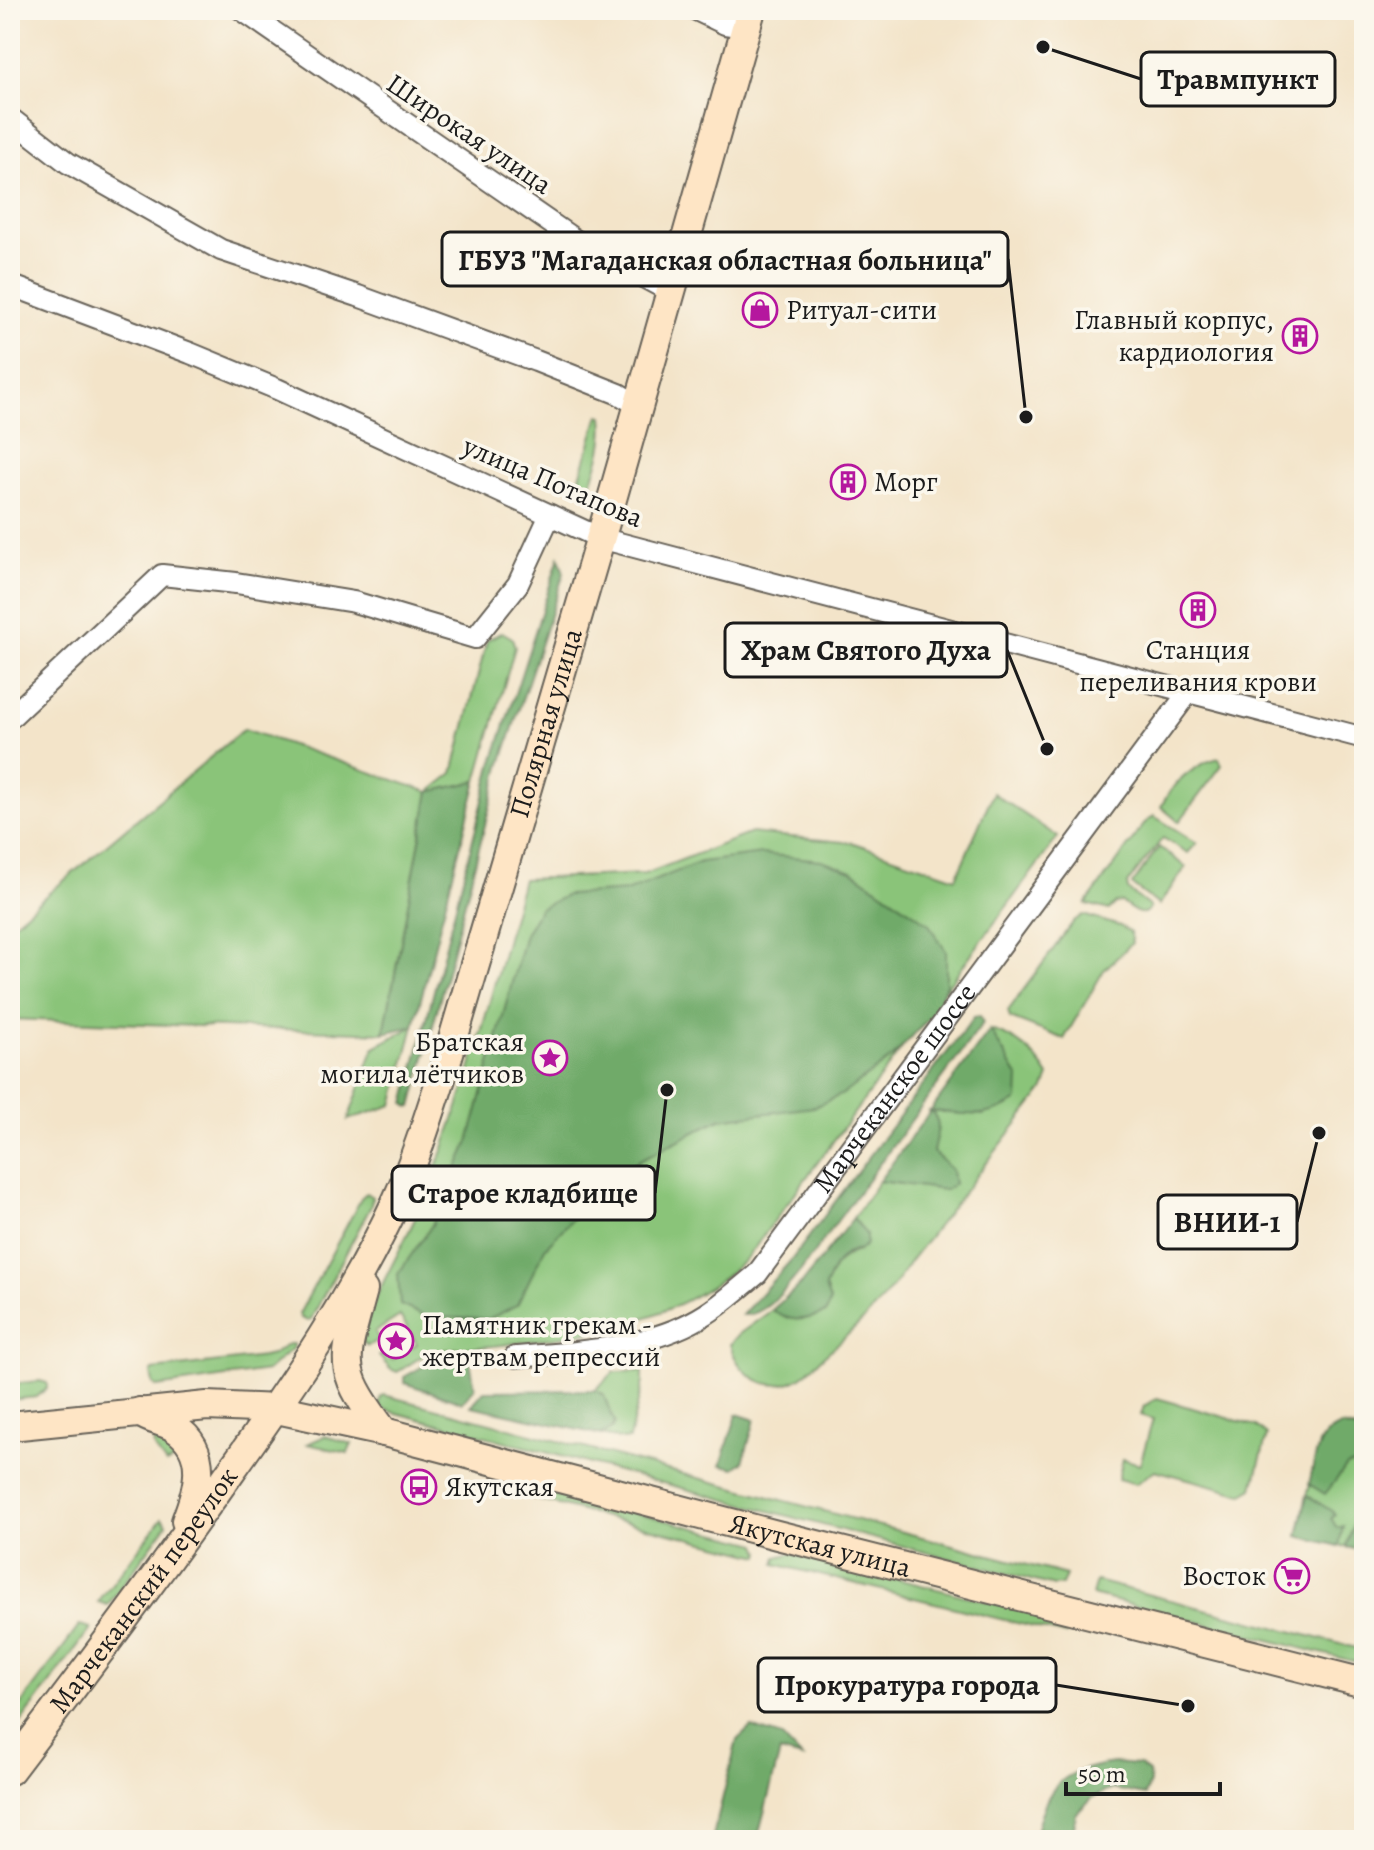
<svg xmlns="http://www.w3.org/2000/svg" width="1374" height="1850" viewBox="0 0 1374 1850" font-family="Alegreya,serif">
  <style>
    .green { fill: #8ac479; stroke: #53704a; stroke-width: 2 }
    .forest { fill: #6faa69; stroke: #466342; stroke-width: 2 }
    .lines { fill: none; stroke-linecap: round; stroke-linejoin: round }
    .street-casing { stroke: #676259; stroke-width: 24 }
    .secondary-casing { stroke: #676259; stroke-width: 32 }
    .street { stroke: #fff; stroke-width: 20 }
    .secondary { stroke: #fee5c5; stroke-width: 28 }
    .labels { text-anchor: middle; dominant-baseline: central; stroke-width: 7; stroke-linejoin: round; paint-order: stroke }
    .street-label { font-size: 28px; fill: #1c1c1c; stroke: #fbf7ec }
    .poi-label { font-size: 28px; fill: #1c1c1c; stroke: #fbf7ec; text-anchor: start }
    .leader { fill: none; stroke: #1c1c1c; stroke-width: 3 }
    .callout-dot { fill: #1c1c1c; stroke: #fbf7ec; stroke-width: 3 }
    .callout { fill: #fbf7ec; stroke: #1c1c1c; stroke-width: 3 }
    .callout-label { font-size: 30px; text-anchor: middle; font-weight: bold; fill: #1c1c1c }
  </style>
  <rect width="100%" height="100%" fill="#fbf7ec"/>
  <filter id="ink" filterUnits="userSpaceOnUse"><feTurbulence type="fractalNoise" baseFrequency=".0125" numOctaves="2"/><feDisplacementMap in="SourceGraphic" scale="16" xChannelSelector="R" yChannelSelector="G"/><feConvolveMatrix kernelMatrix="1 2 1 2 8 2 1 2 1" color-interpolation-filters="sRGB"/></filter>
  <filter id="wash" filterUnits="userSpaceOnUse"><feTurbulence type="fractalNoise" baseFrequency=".006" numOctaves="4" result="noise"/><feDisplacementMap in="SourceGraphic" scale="32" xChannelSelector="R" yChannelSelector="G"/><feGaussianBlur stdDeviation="1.8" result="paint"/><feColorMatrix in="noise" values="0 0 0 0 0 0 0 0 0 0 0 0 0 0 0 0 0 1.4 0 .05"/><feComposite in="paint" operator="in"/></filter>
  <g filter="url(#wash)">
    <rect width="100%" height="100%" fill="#f3e4c9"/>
    <g class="green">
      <path d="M599,415L603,416C606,441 599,462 590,486L579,480Z"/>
      <polygon points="502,632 512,638 515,647 477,781 429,792 384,1033 10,1019 10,926 244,729 429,792 453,773 487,640"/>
      <path d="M1219,758L1222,765L1179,822L1161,807C1170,785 1196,763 1219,758Z"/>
      <path d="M993,793L1058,837L747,1258C677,1324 593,1333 502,1345C482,1348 446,1347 429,1353C419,1357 407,1367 397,1372L390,1369L379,1356L386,1353L392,1360L417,1344L400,1316L375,1332L379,1339L368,1346L359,1340C375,1291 403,1248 423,1201C467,1098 493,987 523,879L645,874L751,833L854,843L956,878Z"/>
      <path d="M1154,816L1197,843L1188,853L1163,838L1127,884L1128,890L1150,907C1143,921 1130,908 1121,902L1116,903L1109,910L1086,904L1146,822Z"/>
      <polygon points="1159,847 1186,867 1159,905 1132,885"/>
      <polygon points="1083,915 1120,926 1130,932 1132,943 1104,970 1064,1039 1010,1018 1008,1011 1074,921"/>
      <polygon points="414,1026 393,1105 348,1120 374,1047"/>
      <path d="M990,1030C1017,1037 1035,1053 1049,1076L1044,1089L909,1263C887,1300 857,1327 825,1355C815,1364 804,1378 791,1382C762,1392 737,1371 730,1344L739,1334L772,1310C790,1324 806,1320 826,1313L830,1301L825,1287C833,1269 839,1255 859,1251L860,1226L853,1218L879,1181L945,1190L952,1170L933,1152L934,1141L929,1111L984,1115L1019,1078Z"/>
      <polygon points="366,1193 372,1197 371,1206 311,1319 308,1321 301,1318 299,1314 362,1197"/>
      <polygon points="288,1344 293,1344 293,1348 267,1371 157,1387 153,1384 151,1373 153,1370 263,1357 272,1355"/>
      <polygon points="643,1371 643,1382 629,1439 624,1440 602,1435 613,1428 603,1394 595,1390 614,1372"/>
      <polygon points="40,1381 47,1383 47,1388 37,1397 10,1400 10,1384"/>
      <polygon points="384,1395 1066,1575 1062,1585 1054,1586 382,1409 379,1405 381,1397"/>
      <polygon points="1157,1398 1256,1426 1267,1435 1253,1488 1243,1494 1155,1470 1136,1484 1118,1479 1123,1459 1140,1464 1153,1419 1141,1415 1144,1406"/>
      <polygon points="1341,1426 1364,1431 1364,1551 1298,1536 1319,1443 1328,1432"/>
      <polygon points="153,1436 168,1444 177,1458 166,1464 154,1448"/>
      <polygon points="325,1436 352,1444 348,1453 307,1444"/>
      <polygon points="529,1485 758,1544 761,1552 760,1556 519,1495 522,1488"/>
      <polygon points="162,1518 167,1524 108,1605 98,1602"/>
      <polygon points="793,1553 1057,1619 1065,1625 1066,1635 775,1564 777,1557"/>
      <polygon points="1096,1581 1364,1650 1364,1664 1092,1595"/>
      <polygon points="80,1625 91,1628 10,1737 10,1719"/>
    </g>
    <g class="forest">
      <polygon points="559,557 564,573 500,767 412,1107 407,1106 405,1103 492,765"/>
      <polygon points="477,781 414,1026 384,1033 429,792"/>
      <polygon points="762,854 822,860 852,871 928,923 946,951 946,984 935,1012 893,1057 843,1094 814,1107 720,1119 638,1161 587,1203 545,1248 517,1305 489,1319 427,1317 400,1305 398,1274 432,1225 469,1142 525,934 540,908 567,895 628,891 701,862"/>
      <path d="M980,1016L983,1023L802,1269C789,1285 765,1317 742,1315L792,1259L974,1017Z"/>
      <path d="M990,1030L1019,1078L1018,1100C985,1122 968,1113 931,1111C944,1125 935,1135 933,1152L952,1170L954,1184L945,1190L879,1181Z"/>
      <path d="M853,1218L866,1234V1244C860,1251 857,1250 848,1253C837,1258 830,1276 825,1287L830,1301L826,1313C806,1320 790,1324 772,1310L802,1283Z"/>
      <polygon points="456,1361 470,1361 475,1388 462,1402 404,1383 404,1377 425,1365"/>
      <polygon points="595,1390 603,1394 615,1422 613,1428 602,1435 471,1406 484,1391"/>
      <polygon points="737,1414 755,1420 743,1462 735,1468 721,1465"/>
      <path d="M1341,1426L1364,1431V1461L1347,1466L1325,1494L1309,1484C1315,1461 1315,1435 1341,1426Z"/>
      <polygon points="1307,1495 1333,1512 1335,1514 1331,1518 1337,1528 1343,1526 1339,1546 1298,1536"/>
      <polygon points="1357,1514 1364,1514 1364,1551 1346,1547"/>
      <polygon points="751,1727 782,1737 802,1758 780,1752 757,1840 712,1840 737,1740"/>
      <path d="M1113,1763L1139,1765L1149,1772L1150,1783L1145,1795L1113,1789L1093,1797L1076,1814L1072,1840H1034C1047,1785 1058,1772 1113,1763Z"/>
    </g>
  </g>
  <g filter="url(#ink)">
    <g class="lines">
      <g class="street-casing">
        <g id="street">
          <polyline points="242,10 578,242 671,292"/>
          <polyline points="696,10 725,24 746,27"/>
          <polyline points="10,118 68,163 221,250 358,296 536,361 619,394 639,406"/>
          <polyline points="10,285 190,353 277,389 600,538 1364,738"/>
          <polyline points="10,718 162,575 236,583 354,602 475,638 518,584 550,515"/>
          <path id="s1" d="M515,1357C572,1353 640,1349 692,1322C716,1310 736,1291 757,1274L1188,693"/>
        </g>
      </g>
      <g class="secondary-casing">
        <g id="secondary">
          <path d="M363,1290C343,1365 336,1367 384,1432"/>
          <path d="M140,1412C151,1421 164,1420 175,1428C210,1451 198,1490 186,1521"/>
          <path id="s2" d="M10,1426L207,1406L277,1409L384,1432L777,1535L1364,1683"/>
          <path id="s3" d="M10,1770C86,1670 161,1571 233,1468C294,1382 353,1296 397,1200C417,1156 431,1109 446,1063L612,499L751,10"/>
        </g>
      </g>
      <use href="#street" class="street"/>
      <use href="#secondary" class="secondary"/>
    </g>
  </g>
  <defs>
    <g id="shop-ring" transform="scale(1.8)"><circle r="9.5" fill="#fbf7ec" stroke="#b5179e" stroke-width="1.5"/><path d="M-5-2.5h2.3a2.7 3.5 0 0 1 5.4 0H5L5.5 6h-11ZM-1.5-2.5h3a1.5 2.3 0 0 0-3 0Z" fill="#b5179e"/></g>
    <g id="building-ring" transform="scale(1.8)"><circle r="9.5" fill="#fbf7ec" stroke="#b5179e" stroke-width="1.5"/><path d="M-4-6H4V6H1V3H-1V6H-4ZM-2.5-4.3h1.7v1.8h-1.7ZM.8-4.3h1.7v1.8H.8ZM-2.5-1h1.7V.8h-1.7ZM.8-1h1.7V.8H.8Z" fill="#b5179e"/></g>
    <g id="sight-ring" transform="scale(1.8)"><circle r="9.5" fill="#fbf7ec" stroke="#b5179e" stroke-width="1.5"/><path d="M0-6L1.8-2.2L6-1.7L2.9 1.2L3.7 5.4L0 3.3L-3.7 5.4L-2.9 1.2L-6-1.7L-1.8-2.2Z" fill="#b5179e"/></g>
    <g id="bus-ring" transform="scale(1.8)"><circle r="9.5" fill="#fbf7ec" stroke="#b5179e" stroke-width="1.5"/><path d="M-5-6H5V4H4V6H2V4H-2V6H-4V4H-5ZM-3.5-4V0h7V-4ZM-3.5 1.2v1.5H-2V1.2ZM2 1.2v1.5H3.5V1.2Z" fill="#b5179e"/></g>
    <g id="supermarket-ring" transform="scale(1.8)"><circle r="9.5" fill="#fbf7ec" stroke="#b5179e" stroke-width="1.5"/><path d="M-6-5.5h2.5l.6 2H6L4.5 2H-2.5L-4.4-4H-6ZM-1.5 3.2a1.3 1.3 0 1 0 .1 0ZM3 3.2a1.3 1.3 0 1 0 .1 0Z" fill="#b5179e"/></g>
  </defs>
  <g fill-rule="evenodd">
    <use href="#shop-ring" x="760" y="310"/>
    <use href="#building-ring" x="1300" y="336"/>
    <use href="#building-ring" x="848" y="482"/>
    <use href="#building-ring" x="1198" y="610"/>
    <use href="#sight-ring" x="550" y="1058"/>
    <use href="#sight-ring" x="396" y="1341"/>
    <use href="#bus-ring" x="419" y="1487"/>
    <use href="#supermarket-ring" x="1292" y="1576"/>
  </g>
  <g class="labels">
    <g class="street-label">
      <text transform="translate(469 134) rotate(34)">Широкая улица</text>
      <text transform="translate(553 482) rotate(23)">улица Потапова</text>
      <text stroke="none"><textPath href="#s3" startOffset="1190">Полярная улица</textPath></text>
      <text stroke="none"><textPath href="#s1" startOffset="494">Марчеканское шоссе</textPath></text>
      <text stroke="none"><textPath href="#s2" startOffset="828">Якутская улица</textPath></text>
      <text stroke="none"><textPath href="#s3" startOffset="224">Марчеканский переулок</textPath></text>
    </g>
    <g class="poi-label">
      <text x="786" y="310">Ритуал-сити</text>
      <text x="1274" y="320" text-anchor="end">Главный корпус,<tspan x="1274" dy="32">кардиология</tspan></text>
      <text x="874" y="482">Морг</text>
      <text x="1198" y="650" text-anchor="middle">Станция<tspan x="1198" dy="32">переливания крови</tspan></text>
      <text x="524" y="1042" text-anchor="end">Братская<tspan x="524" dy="32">могила лётчиков</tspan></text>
      <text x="422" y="1325">Памятник грекам -<tspan x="422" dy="32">жертвам репрессий</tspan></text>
      <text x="445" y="1487">Якутская</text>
      <text x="1266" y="1576" text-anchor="end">Восток</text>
    </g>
  </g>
  <path class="leader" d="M1043 47L1141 79M1026 417L1008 259M1047 749L1007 650M667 1090L655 1193M1319 1133L1297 1222M1188 1706L1056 1685"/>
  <g class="callout-dot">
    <circle cx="1043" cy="47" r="8"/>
    <circle cx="1026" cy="417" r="8"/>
    <circle cx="1047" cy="749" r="8"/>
    <circle cx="667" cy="1090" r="8"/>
    <circle cx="1319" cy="1133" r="8"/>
    <circle cx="1188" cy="1706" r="8"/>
  </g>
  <g class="callout">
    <rect x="1141" y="52" width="194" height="54" rx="8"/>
    <rect x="442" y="232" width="566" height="54" rx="8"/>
    <rect x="725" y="623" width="282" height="54" rx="8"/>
    <rect x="392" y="1166" width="263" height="54" rx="8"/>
    <rect x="1158" y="1195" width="139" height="54" rx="8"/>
    <rect x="758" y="1658" width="298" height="54" rx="8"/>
  </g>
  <g class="callout-label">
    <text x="1238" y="89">Травмпункт</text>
    <text x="725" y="270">ГБУЗ "Магаданская областная больница"</text>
    <text x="866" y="660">Храм Святого Духа</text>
    <text x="523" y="1203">Старое кладбище</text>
    <text x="1227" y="1232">ВНИИ-1</text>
    <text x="907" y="1695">Прокуратура города</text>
  </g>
  <rect width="1374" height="1850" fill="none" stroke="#fbf7ec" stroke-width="40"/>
  <path d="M1066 1782v12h154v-12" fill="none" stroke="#1c1c1c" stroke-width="4"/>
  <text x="1078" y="1782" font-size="24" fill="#1c1c1c" stroke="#fbf7ec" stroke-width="6" paint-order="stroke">50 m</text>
</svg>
